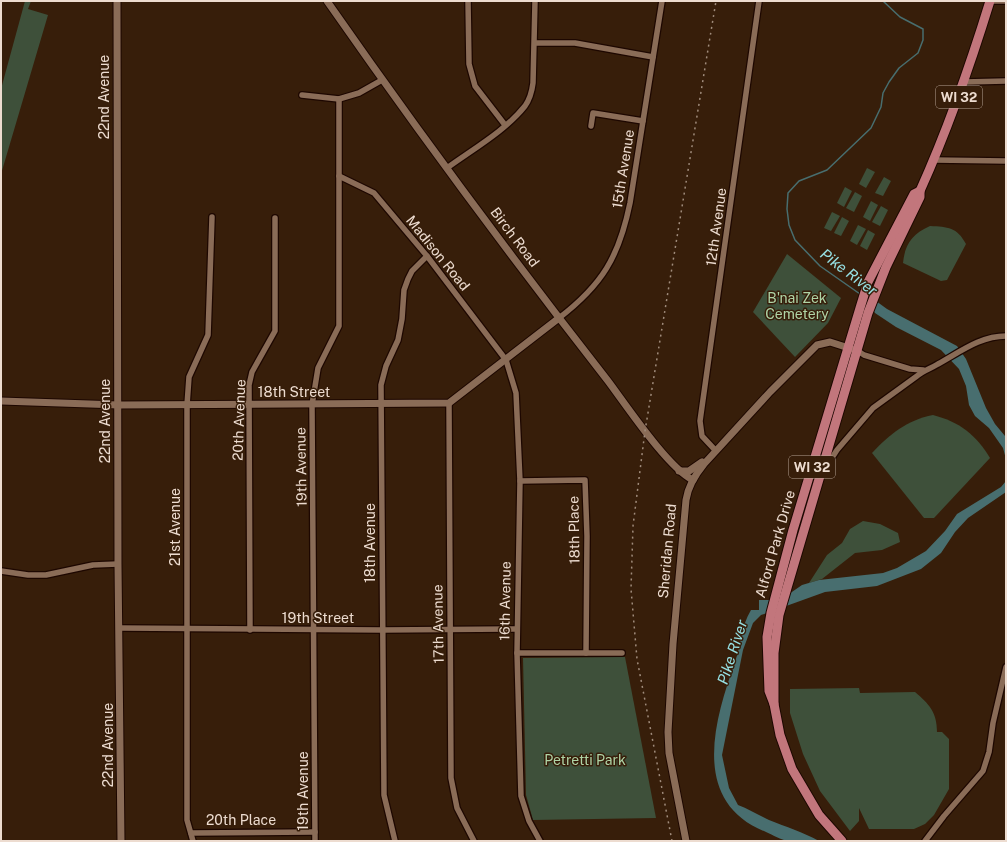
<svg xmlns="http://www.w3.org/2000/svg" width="1007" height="842" viewBox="0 0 1007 842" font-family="'Public Sans',sans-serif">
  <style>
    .green { fill: #3e503a }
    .water { fill: #486e6f }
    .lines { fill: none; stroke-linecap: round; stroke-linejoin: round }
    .stream { stroke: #486e6f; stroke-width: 1.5 }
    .minor-casing { stroke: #1d0700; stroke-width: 8 }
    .tertiary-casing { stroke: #1d0700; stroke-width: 9 }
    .primary-casing { stroke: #1d0700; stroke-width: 11 }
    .minor { stroke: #8a6c57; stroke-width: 5.5 }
    .tertiary { stroke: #8a6c57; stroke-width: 7 }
    .primary { stroke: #c2767c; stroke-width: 9 }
    .rail { stroke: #a08c7c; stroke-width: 1.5; stroke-dasharray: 2 4; stroke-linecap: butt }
    .labels { text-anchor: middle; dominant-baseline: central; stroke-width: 3; stroke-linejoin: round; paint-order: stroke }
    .shield { fill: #371e0a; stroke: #b6a395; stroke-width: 1 }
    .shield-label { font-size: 13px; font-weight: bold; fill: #eddcd0 }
    .street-label { font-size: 14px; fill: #eddcd0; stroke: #371e0a }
    .park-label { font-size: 14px; fill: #afd4a6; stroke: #371e0a }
    .water-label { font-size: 15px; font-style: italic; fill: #96e0e3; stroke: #371e0a }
  </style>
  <rect width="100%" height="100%" fill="#371e0a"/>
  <g class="green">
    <polygon points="25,1 31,1 28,9 48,15 1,174 1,89"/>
    <polygon points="867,168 875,172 866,188 859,184"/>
    <polygon points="884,177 891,181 883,196 875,193"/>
    <polygon points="845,187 852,191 844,207 837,203"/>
    <polygon points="855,192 862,196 854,212 846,208"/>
    <polygon points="871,201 878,205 870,221 863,217"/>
    <polygon points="881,206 888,210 880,226 872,222"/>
    <polygon points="832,212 840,216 831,231 824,228"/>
    <polygon points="842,217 849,221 841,236 834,233"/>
    <polygon points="858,225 866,229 857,245 850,241"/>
    <path d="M930,226C948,227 957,227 966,244L947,280L941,281L903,263C905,244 912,234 930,226Z"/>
    <polygon points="868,230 875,234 867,250 860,246"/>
    <polygon points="787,254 841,298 828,323 795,357 753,312"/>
    <path d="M933,415C960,422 976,435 990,458L934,518H924L872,453C890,434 907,420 933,415Z"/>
    <polygon points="863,521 880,524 898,533 900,542 882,550 855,553 822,579 809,583 827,555 842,543 850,529"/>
    <polygon points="625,657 656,818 533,820 526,795 523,658"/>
    <path d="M859,688L860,693L915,692C929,704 937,712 937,732H942L949,739V789L934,815L925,824L914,829H869L859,808V821L850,831L820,791L803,754L790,713V689Z"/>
  </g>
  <g class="water">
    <polygon points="876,301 887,309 957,346 966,359 986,408 995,424 1005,436 1006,459 1003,448 989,428 975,416 969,405 966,386 959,369 941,350 896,327 875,313 873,310"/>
    <path d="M1006,481V492L968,518L955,532L941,553L921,569L877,586L825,592L761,615L753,623L743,650L722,755L729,788L738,805C749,809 758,815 769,820C786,827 803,832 819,841C809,841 798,842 788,841C781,840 773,835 766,832C690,802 714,721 735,662C741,645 741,626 751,610H759V600H769L789,594L802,585L819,580L883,573L897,568L926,551L945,531L957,514L1001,487Z"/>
  </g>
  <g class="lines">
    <polyline class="stream" points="860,294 820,266 795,240 789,225 787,209 788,193 799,181 827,170 871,128 881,107 883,93 889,82 899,68 918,53 923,40 923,29 900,17 883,1"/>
    <g class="minor-casing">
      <g id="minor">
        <polyline points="468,1 469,64 475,86 505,125"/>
        <polyline points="990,1 1006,1"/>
        <polyline points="535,43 575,43 653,57"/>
        <polyline points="964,82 1006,81"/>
        <polyline points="302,95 339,99 359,93 382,80"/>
        <polyline points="591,126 593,113 643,121"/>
        <polyline points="934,160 1006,161"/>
        <path d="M447,168C473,149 505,131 525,106C530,99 532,91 533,83L535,1"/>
        <polyline points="339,176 374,193 427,256 506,360 516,393 520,481 517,653 521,796 529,821 540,841"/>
        <path d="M559,318C602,285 619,257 630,203L662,1"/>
        <polyline points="858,351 864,355 910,369 923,370"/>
        <polyline points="449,403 451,778 457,808 474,841"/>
        <polyline points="716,451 702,436 700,421 759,1"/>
        <path d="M826,467L837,450L873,408L917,376C924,370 930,369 938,364C960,352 980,336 1006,336"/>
        <polyline points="520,481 585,480 587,536 586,653"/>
        <polyline points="1,571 28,575 46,575 93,565 118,564"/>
        <polyline points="120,628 382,630 517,629"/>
        <polyline points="250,630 249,385 252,372 275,331 275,218"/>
        <polyline points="517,653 622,653"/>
        <polyline points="191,833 315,832"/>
        <polyline points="193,841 187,820 187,405 189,377 208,335 212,217"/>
        <polyline points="315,841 312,405 318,368 339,326 339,99"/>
        <polyline points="395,841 384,795 381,385 386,366 398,340 402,319 404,290 408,279 412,271 427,256"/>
        <polyline points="925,841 944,816 983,771 989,752 993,723 1006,667"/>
      </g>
    </g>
    <g class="tertiary-casing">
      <g id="tertiary">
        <polyline points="117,1 118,564 121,841"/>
        <path d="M327,1C417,130 511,257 608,381C626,405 668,468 693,480"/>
        <polyline points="1,401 119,405 449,403 559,318"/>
        <polyline points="679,471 689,471 702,462"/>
        <path d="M686,841L669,753L668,732L673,644L686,500C688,486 695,475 704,464L770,392L817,345L830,342L852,349"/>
      </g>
    </g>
    <g class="primary-casing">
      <g id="primary">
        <path d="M774,704V653L779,615L868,313L886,267L920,197V191C948,129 970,66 990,1"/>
        <polyline points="842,841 819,815 792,769 780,735 774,704 769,691 767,637 771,613 793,530 860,308 868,282 914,194 920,191"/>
      </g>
    </g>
    <use href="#minor" class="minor"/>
    <use href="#tertiary" class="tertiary"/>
    <use href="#primary" class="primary"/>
    <polyline class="rail" points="672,841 637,659 631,589 633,526 645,431 716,1"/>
  </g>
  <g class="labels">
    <g class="shield">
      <rect x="936" y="86" width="46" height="22" rx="3"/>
      <rect x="789" y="456" width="46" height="22" rx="3"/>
    </g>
    <g class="shield-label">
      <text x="959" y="97">WI 32</text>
      <text x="812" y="467">WI 32</text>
    </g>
    <g class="street-label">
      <text transform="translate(104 97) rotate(-90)">22nd Avenue</text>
      <text transform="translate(623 169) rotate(-81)">15th Avenue</text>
      <text transform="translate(716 227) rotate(-82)">12th Avenue</text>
      <text transform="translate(515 237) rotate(53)">Birch Road</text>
      <text transform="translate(438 253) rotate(51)">Madison Road</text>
      <text x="294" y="392">18th Street</text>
      <text transform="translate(239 420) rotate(-88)">20th Avenue</text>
      <text transform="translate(105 421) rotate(-90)">22nd Avenue</text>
      <text transform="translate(301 467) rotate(-91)">19th Avenue</text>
      <text transform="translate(175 527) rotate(-90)">21st Avenue</text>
      <text transform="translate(574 530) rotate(-91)">18th Place</text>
      <text transform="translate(370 543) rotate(-90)">18th Avenue</text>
      <text transform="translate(775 544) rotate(-74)">Alford Park Drive</text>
      <text transform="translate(667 551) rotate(-85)">Sheridan Road</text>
      <text transform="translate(505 601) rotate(-89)">16th Avenue</text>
      <text x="318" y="618">19th Street</text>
      <text transform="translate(438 624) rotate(-91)">17th Avenue</text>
      <text transform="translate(108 745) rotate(-90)">22nd Avenue</text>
      <text transform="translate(303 791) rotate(-90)">19th Avenue</text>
      <text x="241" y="820">20th Place</text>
    </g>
    <g class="park-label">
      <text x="797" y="298">B'nai Zek<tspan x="797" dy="16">Cemetery</tspan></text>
      <text x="585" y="760">Petretti Park</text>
    </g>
    <g class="water-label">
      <text transform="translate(849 272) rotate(37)">Pike River</text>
      <text transform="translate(732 652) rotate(-72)">Pike River</text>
    </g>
  </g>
  <rect width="1007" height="842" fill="none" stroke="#eddcd0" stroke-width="4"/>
</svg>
